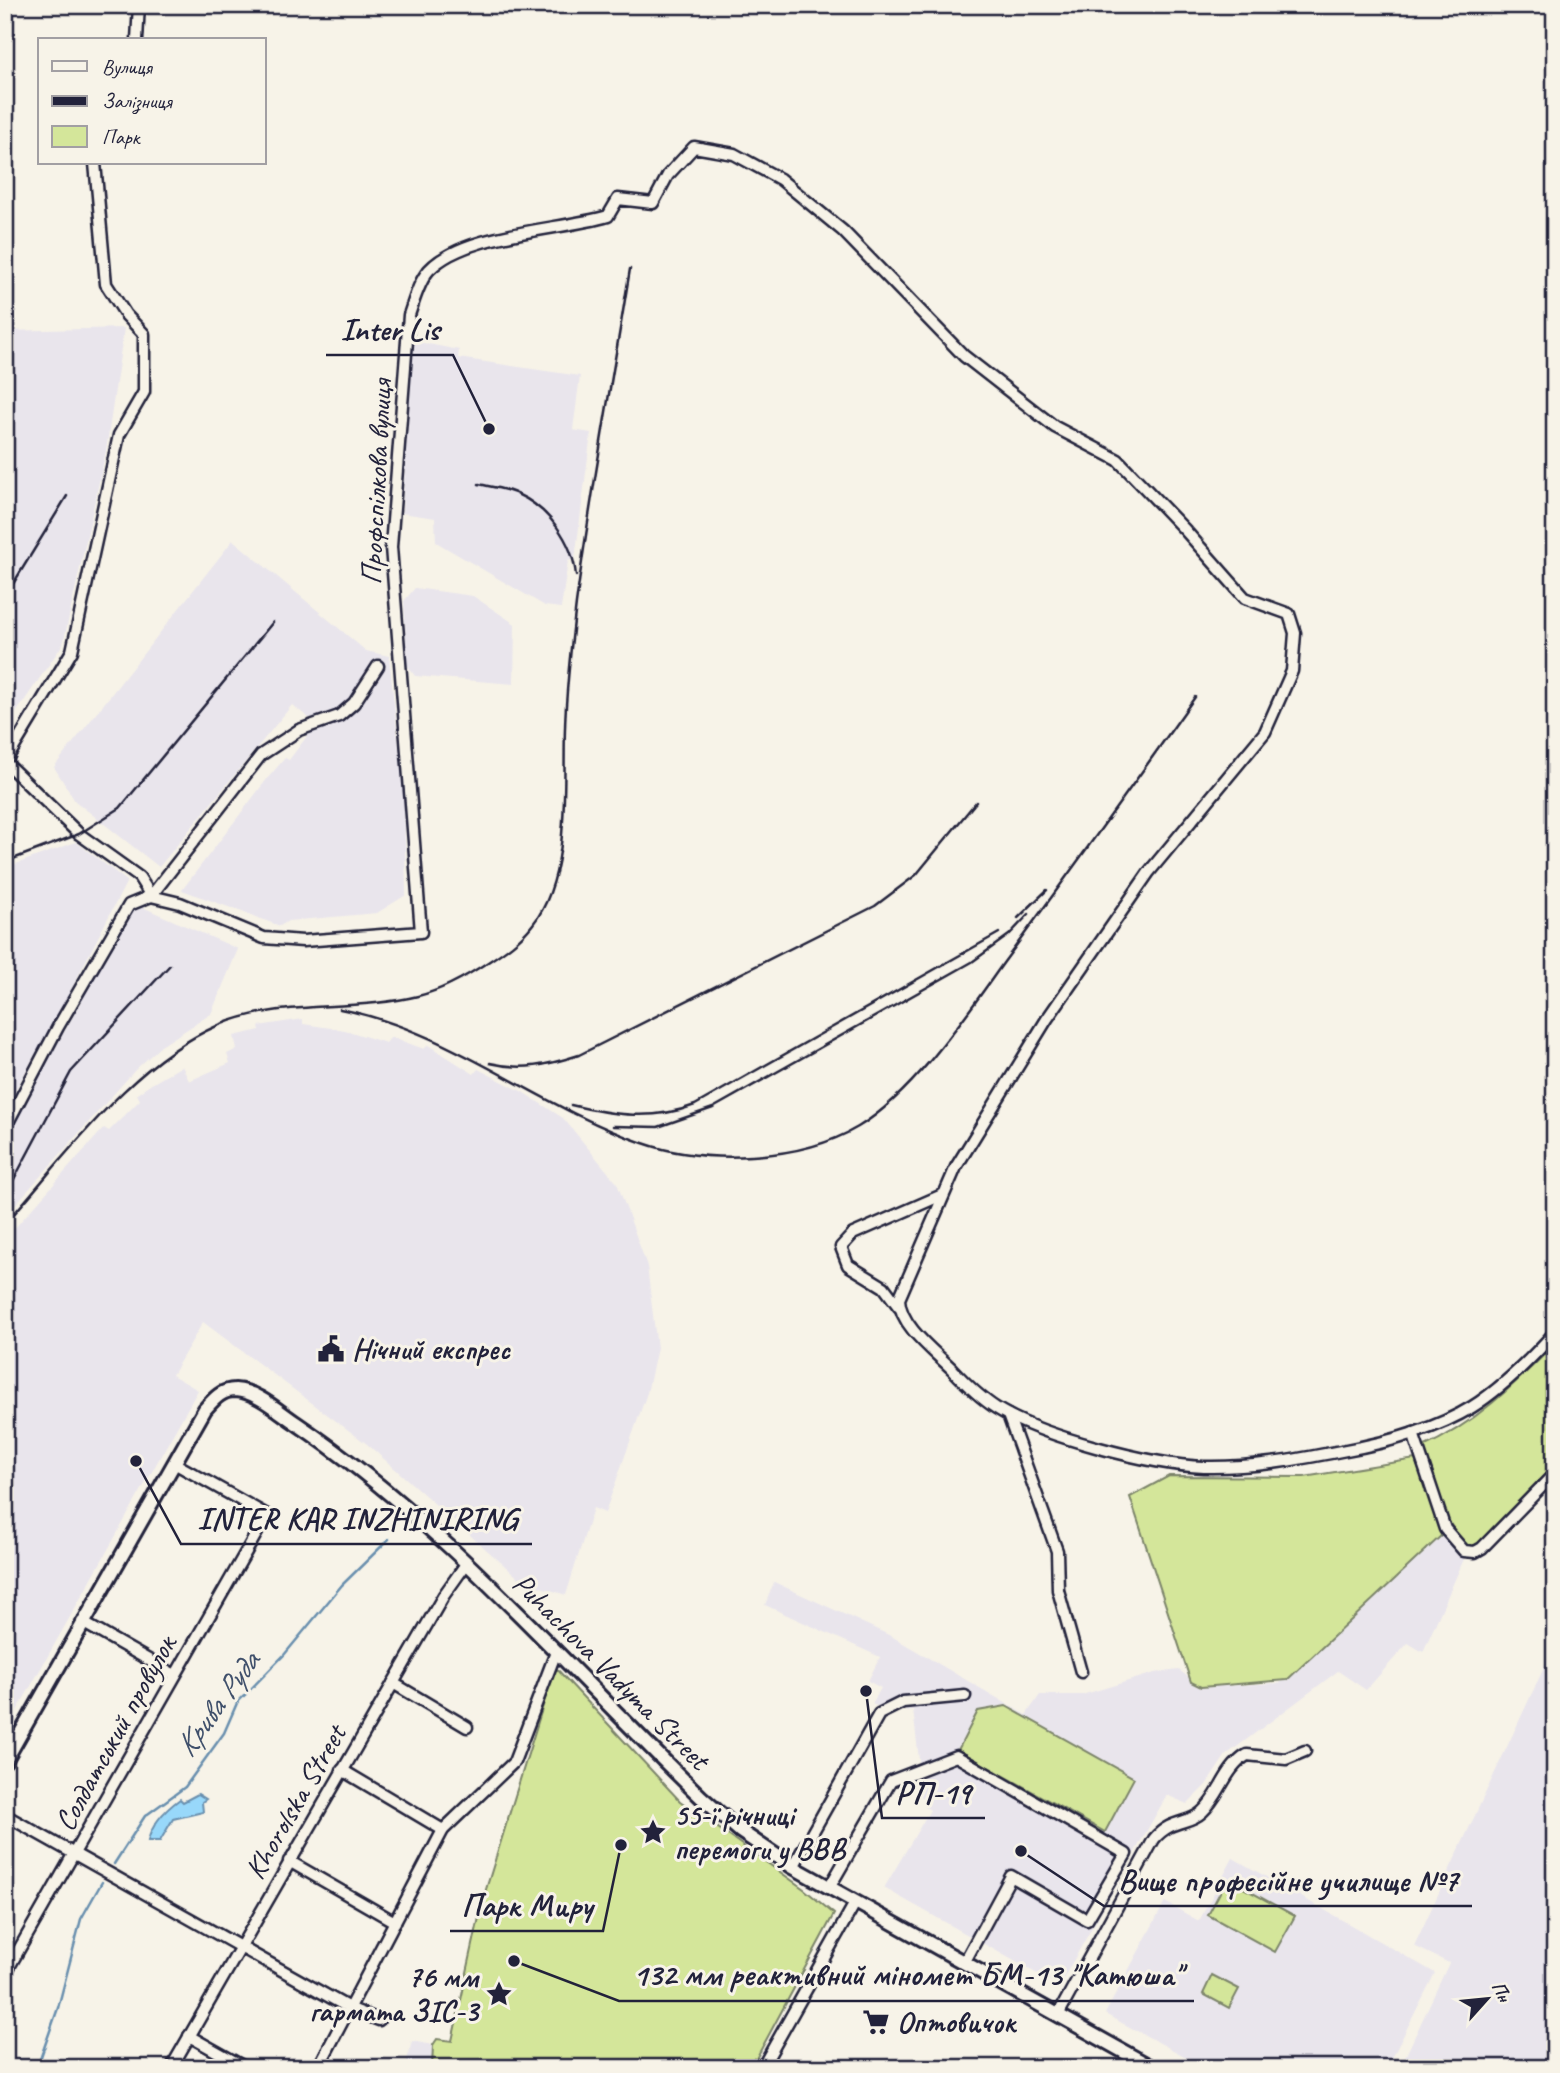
<svg xmlns="http://www.w3.org/2000/svg" width="1560" height="2073" viewBox="0 0 1560 2073" font-family="Caveat,sans-serif">
  <style>
    .built { fill: #e9e5ec }
    .green { fill: #d4e69a; stroke: #7b846a; stroke-width: 2 }
    .water { fill: #98d8fa; stroke: #698fae; stroke-width: 2 }
    .lines { fill: none; stroke-linecap: round; stroke-linejoin: round }
    .stream { stroke: #698fae; stroke-width: 2.5 }
    .minor-casing { stroke: #22223b; stroke-width: 15 }
    .tertiary-casing { stroke: #22223b; stroke-width: 18 }
    .minor { stroke: #f7f3e8; stroke-width: 10 }
    .tertiary { stroke: #f7f3e8; stroke-width: 12 }
    .rail { stroke: #22223b; stroke-width: 2.5 }
    .labels { text-anchor: middle; dominant-baseline: central; stroke-width: 6; stroke-linejoin: round; paint-order: stroke }
    .street-label { font-size: 30px; fill: #22223b; stroke: #f7f3e8 }
    .poi-label { font-size: 30px; font-weight: bold; fill: #22223b; stroke: #f7f3e8; text-anchor: start }
    .water-label { font-size: 32px; font-style: italic; fill: #40506b; stroke: #f7f3e8 }
    .leader { fill: none; stroke: #22223b; stroke-width: 2.5 }
    .callout-dot { fill: #22223b; stroke: #f7f3e8; stroke-width: 2.5 }
    .callout-label { font-size: 32px; text-anchor: middle; font-weight: bold; fill: #22223b; stroke: #f7f3e8; stroke-width: 6; stroke-linejoin: round; paint-order: stroke }
  </style>
  <rect width="100%" height="100%" fill="#f7f3e8"/>
  <filter id="ink" filterUnits="userSpaceOnUse"><feTurbulence type="fractalNoise" baseFrequency=".0143" numOctaves="2"/><feDisplacementMap in="SourceGraphic" scale="14" xChannelSelector="R" yChannelSelector="G"/><feConvolveMatrix kernelMatrix="1 2 1 2 8 2 1 2 1" color-interpolation-filters="sRGB"/></filter>
  <g filter="url(#ink)">
    <g class="built">
      <polygon points="124,328 106,451 63,644 5,729 5,331"/>
      <polygon points="413,341 459,350 458,358 580,376 573,430 591,433 575,559 568,561 561,608 545,606 436,542 435,518 402,513"/>
      <polygon points="233,540 366,651 389,656 404,796 406,895 377,913 288,921 280,926 182,890 267,779 285,758 289,760 320,719 309,718 292,705 159,867 75,801 54,767"/>
      <polygon points="415,588 473,596 515,624 514,684 415,676 407,665 404,601"/>
      <polygon points="76,842 127,881 62,1007 5,1108 5,868"/>
      <polygon points="140,906 238,949 211,1014 161,1046 136,1069 5,1216 5,1135 82,1001 85,988 132,910"/>
      <polygon points="303,1019 303,1024 345,1030 386,1043 391,1037 424,1049 428,1045 474,1074 478,1069 521,1091 563,1118 617,1183 647,1266 657,1348 647,1393 605,1513 593,1508 566,1595 522,1581 367,1444 203,1322 172,1375 198,1390 5,1732 5,1239 104,1128 109,1131 140,1100 137,1094 150,1085 182,1066 189,1081 230,1063 227,1054 237,1049 234,1036 260,1030 259,1026"/>
      <polygon points="1446,1534 1464,1559 1423,1652 1408,1643 1366,1690 1338,1671 1226,1755 1206,1785 1187,1804 1167,1795 1059,1986 884,1888 930,1810 924,1806 926,1799 911,1791 920,1768 913,1710 891,1712 872,1704 881,1688 868,1681 880,1657 765,1605 774,1582 891,1636 1026,1715 1040,1695 1082,1695 1155,1673 1179,1670 1201,1687 1280,1683 1442,1535"/>
      <polygon points="1555,1644 1555,2068 1400,2068 1449,1963 1414,1946"/>
      <polygon points="1233,1858 1435,1973 1387,2068 1207,2068 1105,2014 1165,1902 1199,1921"/>
      <polygon points="412,2041 433,2045 432,2068 405,2068"/>
    </g>
    <g class="green">
      <path d="M1555,1344V1466C1534,1489 1496,1540 1467,1549L1445,1516L1421,1448C1474,1425 1514,1385 1555,1344Z"/>
      <polygon points="1415,1459 1442,1535 1287,1680 1201,1687 1191,1682 1130,1497 1169,1476 1304,1477"/>
      <polygon points="555,1667 680,1801 804,1889 834,1914 751,2068 432,2068 433,2045 437,2039 452,2041 483,1899"/>
      <polygon points="1006,1706 1134,1778 1105,1832 958,1750 978,1711"/>
      <polygon points="1227,1879 1295,1916 1275,1952 1208,1915"/>
      <polygon points="1212,1975 1239,1989 1229,2008 1203,1994"/>
    </g>
    <path class="water" d="M198,1794L206,1799L202,1802L203,1812L173,1819L160,1841H148C152,1823 165,1810 180,1799L183,1802Z"/>
    <g class="lines">
      <g class="stream">
        <polyline points="114,1864 145,1816 185,1787 224,1733 237,1703 284,1655 342,1585 389,1539"/>
        <polyline points="37,2068 58,2008 81,1919 102,1882"/>
      </g>
      <g class="minor-casing">
        <g id="minor">
          <polyline points="137,40 139,5"/>
          <path d="M5,762L79,834L139,877L151,896L180,903L264,938L303,941L421,932L391,547L409,315C414,301 419,281 429,270C465,232 558,231 608,216L618,199L653,203L668,175L694,147L734,154L780,179L843,231L964,356L1055,427L1118,460L1185,530L1245,598L1289,614L1295,633L1292,671L1265,732L1149,872L1047,1019L956,1167L899,1299C900,1326 934,1351 952,1369C966,1384 979,1397 996,1408C1040,1436 1151,1465 1204,1467C1251,1468 1296,1460 1341,1451C1386,1443 1433,1431 1472,1407C1502,1388 1531,1359 1555,1332"/>
          <polyline points="5,762 72,651 119,435 144,392 144,334 126,315 106,284 95,163"/>
          <polyline points="5,1128 58,1027 129,905 151,896 261,755 299,730 339,716 354,703 378,666"/>
          <polyline points="899,1307 884,1287 848,1265 841,1247 853,1234 942,1195"/>
          <polyline points="1008,1415 1057,1551 1058,1590 1081,1672"/>
          <polyline points="1413,1433 1445,1529 1464,1551 1475,1552 1482,1548 1555,1473"/>
          <polyline points="82,1622 175,1675"/>
          <polyline points="393,1683 467,1727"/>
          <polyline points="342,1770 443,1830"/>
          <polyline points="5,1815 351,2009 379,2020"/>
          <polyline points="289,1861 395,1922"/>
          <polyline points="793,1867 879,1714 903,1702 965,1696"/>
          <polyline points="829,1888 891,1781 956,1756 1126,1854 1087,1920 1011,1876 964,1963"/>
          <polyline points="5,1974 267,1515 174,1463"/>
          <path d="M1058,2015L1154,1839C1172,1818 1188,1825 1202,1812C1221,1795 1224,1769 1247,1755L1286,1759L1305,1751"/>
          <polyline points="189,2036 246,2068"/>
          <polyline points="171,2068 444,1595 466,1564"/>
          <polyline points="318,2068 443,1830 514,1762 556,1652"/>
          <polyline points="762,2068 855,1903"/>
        </g>
      </g>
      <g class="tertiary-casing">
        <path id="tertiary" d="M5,1761L205,1409C214,1399 221,1390 235,1390C257,1391 279,1412 296,1423C448,1526 569,1670 701,1797L740,1831L793,1867L1153,2068"/>
      </g>
      <use href="#minor" class="minor"/>
      <use href="#tertiary" class="tertiary"/>
      <g class="rail">
        <path d="M479,484C491,487 505,488 517,494C548,508 573,541 576,576"/>
        <polyline points="5,597 67,496"/>
        <polyline points="5,862 79,834 120,808 273,622"/>
        <polyline points="1018,918 1047,890"/>
        <path d="M340,1009C450,1030 538,1107 643,1143C705,1165 801,1161 858,1127C914,1093 966,1015 1004,962C1069,874 1132,786 1195,697"/>
        <path d="M490,1063C523,1071 548,1065 579,1055L875,906L916,875L976,802"/>
        <path d="M571,1105C613,1115 653,1121 695,1105L999,933"/>
        <polyline points="613,1126 658,1127 713,1108 972,962 1009,935 1029,914"/>
        <polyline points="5,1196 71,1072 170,965"/>
        <path d="M5,1224C67,1155 132,1062 219,1025C281,999 353,1012 418,996C443,990 467,976 488,962C505,951 521,940 533,924C571,876 563,786 565,728C566,686 571,645 576,604C591,492 612,380 630,269"/>
      </g>
    </g>
  </g>
  <defs>
    <g id="civic-bare" transform="scale(2.1)"><path d="M-.6-6.5H3V-4.5H.6V-3L4-1V1h2V6H-6V1h2V-1L-.6-3ZM-1.2 2.5V6h2.4V2.5Z" fill="#22223b" stroke="#f7f3e8" stroke-width="2.5" paint-order="stroke"/></g>
    <g id="sight-bare" transform="scale(2.1)"><path d="M0-6L1.8-2.2L6-1.7L2.9 1.2L3.7 5.4L0 3.3L-3.7 5.4L-2.9 1.2L-6-1.7L-1.8-2.2Z" fill="#22223b" stroke="#f7f3e8" stroke-width="2.5" paint-order="stroke"/></g>
    <g id="supermarket-bare" transform="scale(2.1)"><path d="M-6-5.5h2.5l.6 2H6L4.5 2H-2.5L-4.4-4H-6ZM-1.5 3.2a1.3 1.3 0 1 0 .1 0ZM3 3.2a1.3 1.3 0 1 0 .1 0Z" fill="#22223b" stroke="#f7f3e8" stroke-width="2.5" paint-order="stroke"/></g>
  </defs>
  <g fill-rule="evenodd">
    <use href="#civic-bare" x="331" y="1349"/>
    <use href="#sight-bare" x="653" y="1832"/>
    <use href="#sight-bare" x="499" y="1994"/>
    <use href="#supermarket-bare" x="876" y="2022"/>
  </g>
  <g class="labels">
    <g class="street-label">
      <text transform="translate(376 482) rotate(-87)">Профспілкова вулиця</text>
      <text transform="translate(611 1671) rotate(45)">Puhachova Vadyma Street</text>
      <text transform="translate(115 1733) rotate(-61)">Солдатський провулок</text>
      <text transform="translate(295 1802) rotate(-60)">Khorolska Street</text>
    </g>
    <g class="poi-label">
      <text x="352" y="1349">Нічний експрес</text>
      <text x="674" y="1815">55-ї річниці<tspan x="674" dy="34">перемоги у ВВВ</tspan></text>
      <text x="478" y="1977" text-anchor="end">76 мм<tspan x="478" dy="34">гармата ЗІС-3</tspan></text>
      <text x="897" y="2022">Оптовичок</text>
    </g>
    <g class="water-label">
      <text transform="translate(217 1704) rotate(-54)">Крива Руда</text>
    </g>
  </g>
  <path class="leader" d="M489 429L453 355H326M136 1461L181 1544H532M866 1691L882 1818H985M1021 1851L1104 1906H1472M621 1845L603 1931H450M514 1961L619 2001H1194"/>
  <g class="callout-dot">
    <circle cx="489" cy="429" r="7"/>
    <circle cx="136" cy="1461" r="7"/>
    <circle cx="866" cy="1691" r="7"/>
    <circle cx="1021" cy="1851" r="7"/>
    <circle cx="621" cy="1845" r="7"/>
    <circle cx="514" cy="1961" r="7"/>
  </g>
  <g class="callout-label">
    <text x="390" y="340">Inter Lis</text>
    <text x="357" y="1529">INTER KAR INZHINIRING</text>
    <text x="933" y="1803">РП-19</text>
    <text x="1288" y="1891">Вище професійне училище №7</text>
    <text x="527" y="1916">Парк Миру</text>
    <text x="907" y="1985">132 мм реактивний міномет БМ-13 "Катюша"</text>
  </g>
  <rect width="1560" height="2073" fill="none" stroke="#f7f3e8" stroke-width="28"/>
  <rect x="14" y="14" width="1532" height="2045" fill="none" stroke="#22223b" stroke-width="2.5" filter="url(#ink)"/>
  <rect x="38" y="38" width="228" height="126" fill="#f7f3e8" stroke="#a29fa3" stroke-width="2"/>
  <rect x="52" y="61" width="35" height="10" fill="#f7f3e8" stroke="#a29fa3" stroke-width="2"/>
  <text x="102" y="74" font-size="21" fill="#22223b">Вулиця</text>
  <rect x="52" y="96" width="35" height="10" fill="#22223b" stroke="#a29fa3" stroke-width="2"/>
  <text x="102" y="108" font-size="21" fill="#22223b">Залізниця</text>
  <rect x="52" y="126" width="35" height="21" fill="#d4e69a" stroke="#a29fa3" stroke-width="2"/>
  <text x="102" y="144" font-size="21" fill="#22223b">Парк</text>
  <g transform="translate(1487 1999) rotate(63)" stroke="#f7f3e8" stroke-width="5" paint-order="stroke">
  <path d="M0-5L12 26L0 18L-12 26Z" fill="#22223b"/>
  <text y="-10" font-size="19" font-weight="bold" text-anchor="middle" fill="#22223b">Пн</text>
  </g>
</svg>
